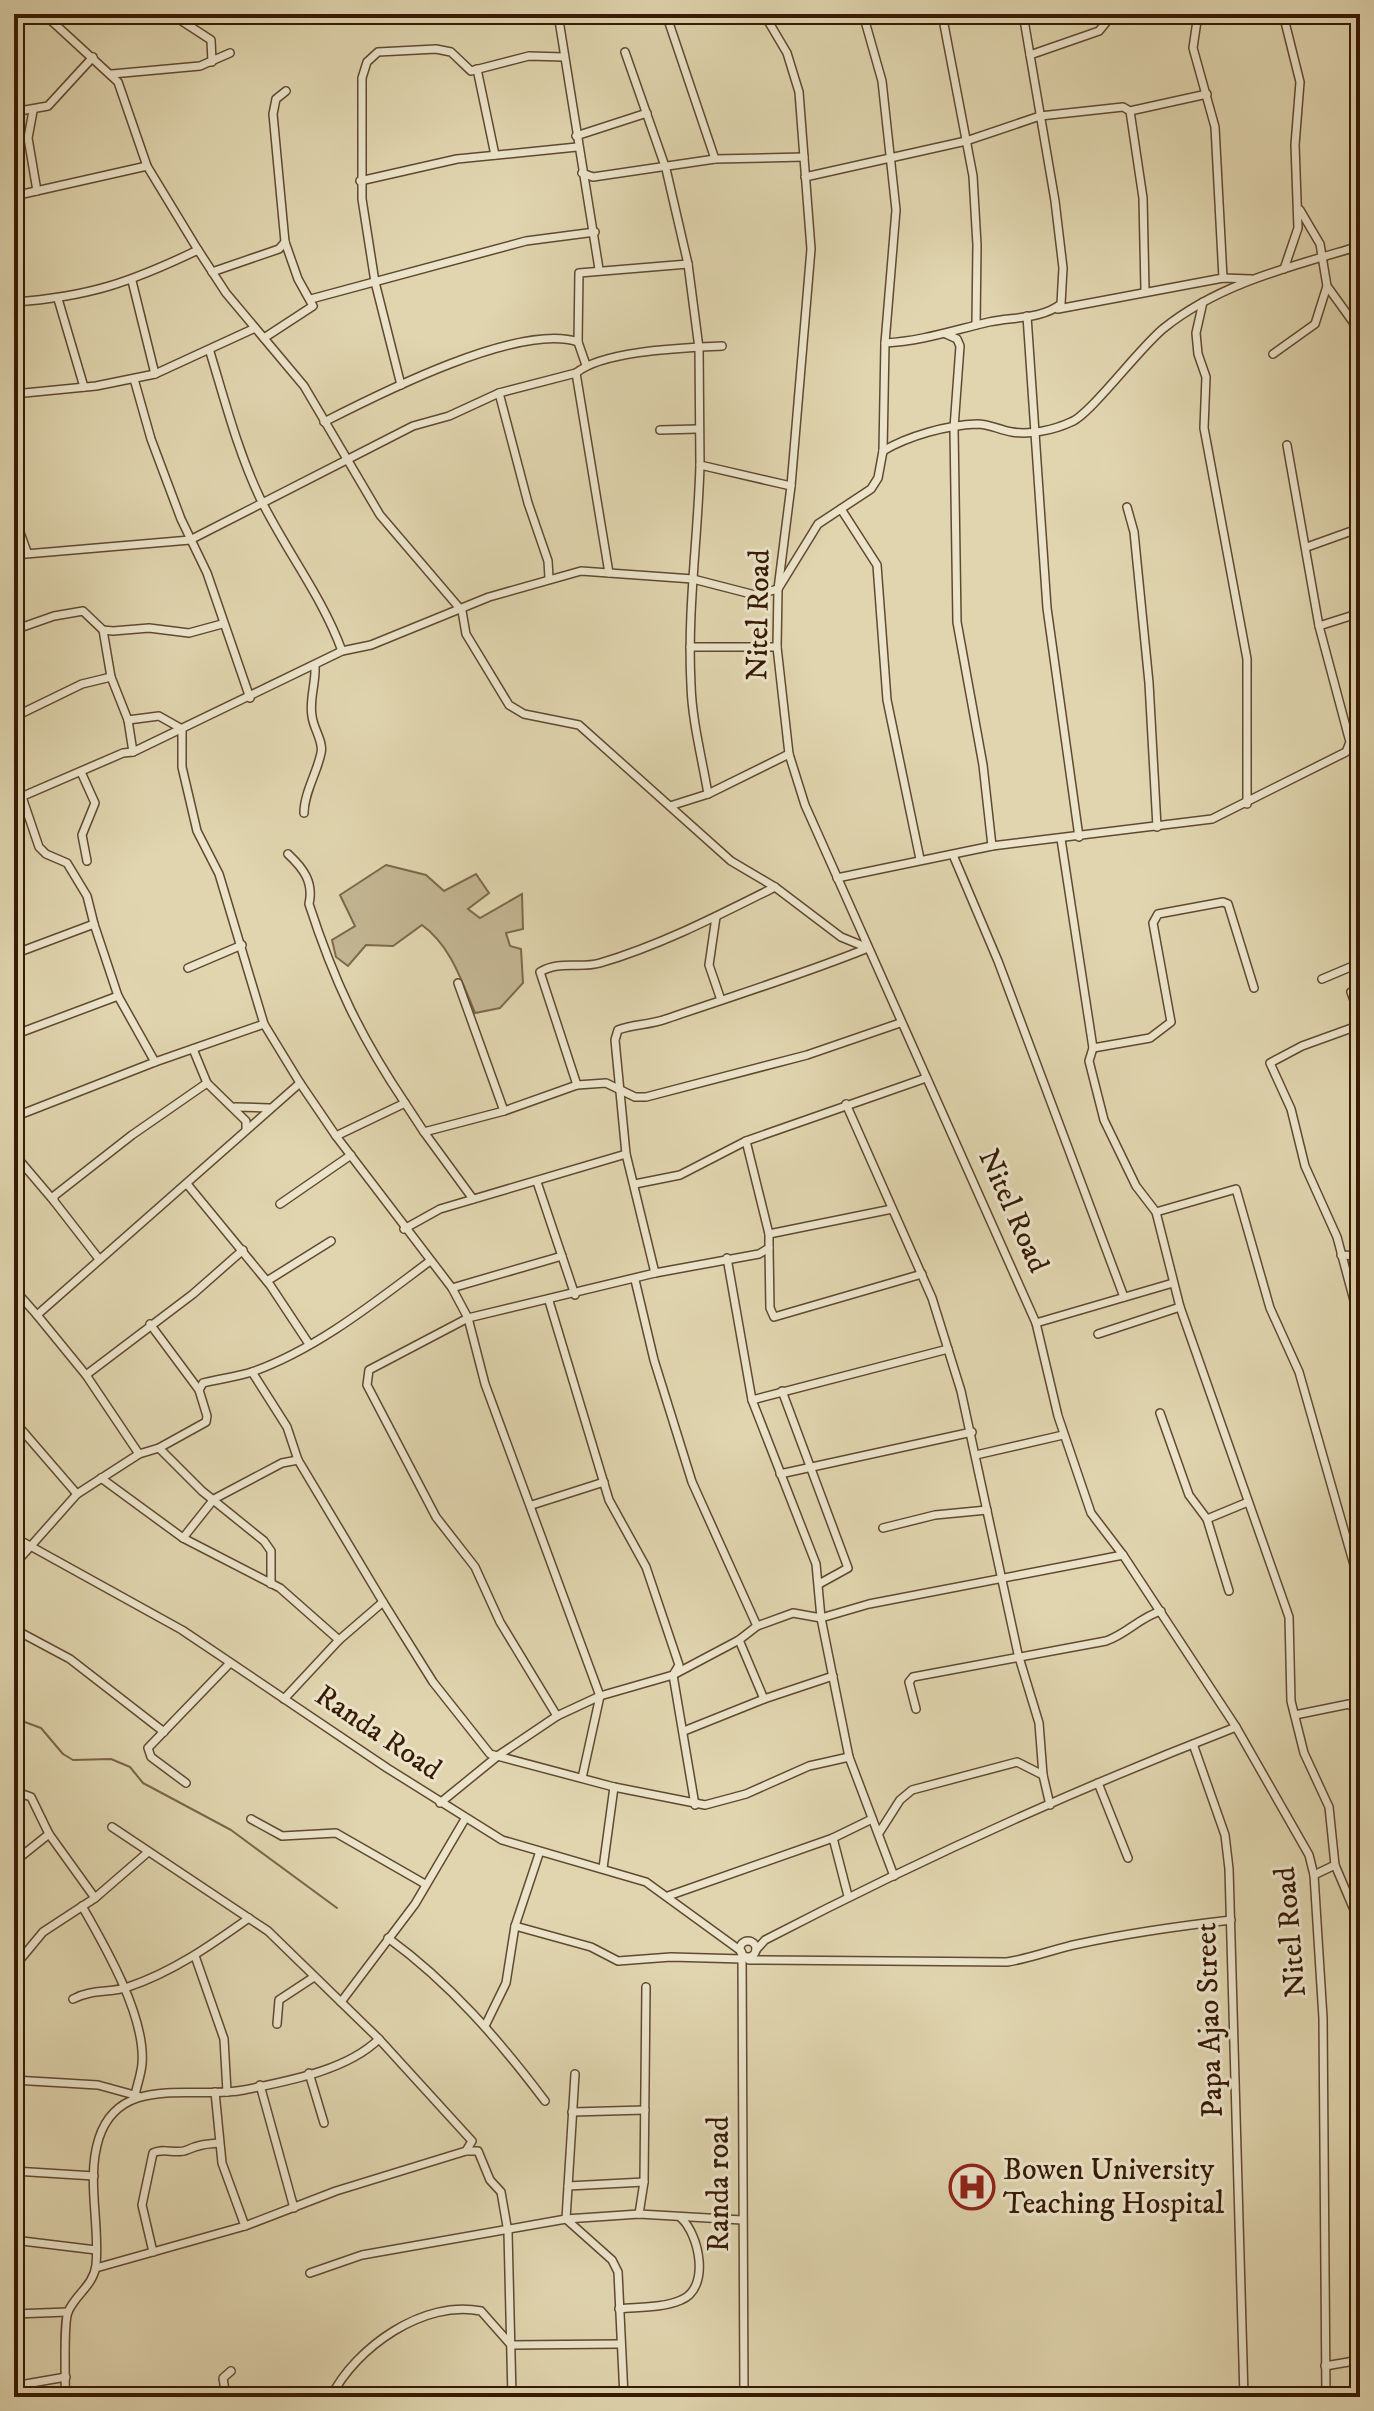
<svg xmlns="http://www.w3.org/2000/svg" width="1374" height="2411" viewBox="0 0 1374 2411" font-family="'IM FELL DW Pica',serif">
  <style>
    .green { fill: #c3b592; stroke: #7d684b; stroke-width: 2 }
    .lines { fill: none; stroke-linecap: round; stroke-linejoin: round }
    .stream { stroke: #7a6448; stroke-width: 2 }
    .minor-casing { stroke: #61492f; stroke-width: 10 }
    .minor { stroke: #ebe4cb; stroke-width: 7 }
    .labels { text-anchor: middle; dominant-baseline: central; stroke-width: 6; stroke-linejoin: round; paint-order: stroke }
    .street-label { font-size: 30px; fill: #371a04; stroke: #ebe4cb }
    .poi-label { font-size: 30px; fill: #371a04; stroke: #ebe4cb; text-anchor: start }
  </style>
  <rect width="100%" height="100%" fill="#e0d5af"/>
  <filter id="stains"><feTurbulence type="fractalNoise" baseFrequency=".0025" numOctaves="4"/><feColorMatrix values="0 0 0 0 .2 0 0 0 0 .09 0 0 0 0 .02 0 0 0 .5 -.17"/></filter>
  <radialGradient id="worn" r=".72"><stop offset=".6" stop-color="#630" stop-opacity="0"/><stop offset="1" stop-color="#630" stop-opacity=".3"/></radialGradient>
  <path class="green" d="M386,865L426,875L444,891L476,874L489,893L468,909L480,918L522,894L523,929L506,933L510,946L521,949L523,983L500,1008L475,1013C462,982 451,946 422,925L393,946L366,945L348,966L336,957L332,940L355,926L340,895Z"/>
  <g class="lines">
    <polyline class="stream" points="14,1725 22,1721 41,1728 63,1754 73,1760 111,1759 130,1767 143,1783 231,1830 337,1908"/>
    <g class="minor-casing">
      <g id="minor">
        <polyline points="44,14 118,82 147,166 198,250 226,293 304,386 380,515 462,611 466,634 509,705 524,714 579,725 731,861 775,887 841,937 868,948"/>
        <polyline points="171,14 211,40 212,62"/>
        <polyline points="558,14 599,269"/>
        <polyline points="666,14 715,159"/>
        <polyline points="764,14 787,53 799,92 811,249 791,486 778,589 777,647 789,754 805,805 1036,1323 1058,1416 1091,1513 1123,1555 1236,1727 1309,1855 1314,1875 1323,2018 1326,2397"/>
        <polyline points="942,14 973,176 977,245 976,325"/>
        <polyline points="1198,14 1193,48 1215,127 1223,278"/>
        <polyline points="1283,14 1300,82 1295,145 1298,228 1284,269"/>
        <polyline points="625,52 666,169 688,264 699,348 700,465 791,486"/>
        <polyline points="1030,55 1099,31 1108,20 1104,14"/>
        <polyline points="477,69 495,155"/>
        <polyline points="112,74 200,66 230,53"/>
        <polyline points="33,111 28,138 37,191"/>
        <polyline points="1130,111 1207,94"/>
        <polyline points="14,112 48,106 93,57"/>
        <polyline points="576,136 647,113"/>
        <polyline points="582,173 593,177 715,159 804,157"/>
        <polyline points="805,177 966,141 1040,116 1123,107 1130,111 1143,198 1145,290"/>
        <polyline points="360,181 457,159 577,147"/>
        <polyline points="14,196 147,166"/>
        <polyline points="1300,210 1320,244 1327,286 1353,322 1360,345"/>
        <polyline points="212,272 279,249 285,242"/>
        <polyline points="132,281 155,374"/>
        <polyline points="14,288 19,301"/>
        <polyline points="58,299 84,387"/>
        <polyline points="311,299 526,241 595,232"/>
        <path d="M14,302C89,297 131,282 198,250"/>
        <polyline points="1203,302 1196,333 1198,354 1206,377 1204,428 1247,659 1247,804"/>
        <polyline points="1058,309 1223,278 1251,279"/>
        <polyline points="1027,316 1047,608 1079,837"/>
        <polyline points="946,334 957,339 960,346 954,428 957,622 983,765 992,846"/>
        <polyline points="264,338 313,306 298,279 285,242 273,114 276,99 286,91"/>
        <path d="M885,343C922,341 954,330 989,322C1013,317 1042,319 1061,304L1063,268L1055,201L1023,14"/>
        <path d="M210,352C225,401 238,452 260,498C286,551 322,596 342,651"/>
        <polyline points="1273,354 1315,324 1327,286"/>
        <polyline points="586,365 578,342 579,273 688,264"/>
        <polyline points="576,373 609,573"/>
        <polyline points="134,379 151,439 181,519 207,573 250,698"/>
        <polyline points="401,385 375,282 362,199 362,78 367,62 378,52 436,49 451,52 471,71 529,56 564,57"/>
        <polyline points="499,393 528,503 548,561 549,578"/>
        <polyline points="14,394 96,386 155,374 255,328"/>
        <polyline points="1360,415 1360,418"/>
        <path d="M324,422C379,394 520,322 578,342"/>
        <polyline points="660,430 697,429"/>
        <path d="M883,451C908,436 947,425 977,424C990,424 999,430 1012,432C1030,435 1054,430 1071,422C1090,415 1140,347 1164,328C1220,283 1293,266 1360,246"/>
        <path d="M700,465C698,538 687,611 691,685C692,721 702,758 708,794"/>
        <polyline points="1127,507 1134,532 1149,683 1157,827"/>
        <polyline points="841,509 877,565 887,700 920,859"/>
        <polyline points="14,516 27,552"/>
        <polyline points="1307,547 1360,528"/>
        <path d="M14,555L190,540L413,426L449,416L499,393L576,373C604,350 685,348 722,346"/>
        <polyline points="1319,626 1360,613"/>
        <polyline points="14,630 54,616 83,611 103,630 113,631 149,628 189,633 222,624"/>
        <polyline points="103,630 111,677 128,720 159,716 182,729 182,767 197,831 219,874 264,1024 300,1083"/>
        <polyline points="690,647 777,647"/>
        <polyline points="14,717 82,684 111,677"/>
        <polyline points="128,720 133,752"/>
        <polyline points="81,772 95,803 82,835 87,861"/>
        <polyline points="22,797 39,847 46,854 67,863 87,896 94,924"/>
        <polyline points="14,800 123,753 133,752 342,651 371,645 489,597 581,571 693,579 755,595 778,589 818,524 871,489 878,478 883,451 885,343 896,210 882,81 863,14"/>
        <polyline points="670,806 708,794 789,754"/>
        <path d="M304,813C304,793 317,773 321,753C324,742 313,728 312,716C309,700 316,683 315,666"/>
        <polyline points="1061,839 1093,1048 1089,1061 1104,1120 1136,1186 1156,1212 1180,1307 1289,1617 1291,1701 1304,1753 1329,1807 1335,1865"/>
        <path d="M288,854C303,868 314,882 309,904C334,981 360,1036 405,1103"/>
        <polyline points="953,855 998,961 1124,1297"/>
        <polyline points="837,878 992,846 1212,819 1346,752 1350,742 1319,626 1287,445"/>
        <polyline points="716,917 709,965 721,1000"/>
        <polyline points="14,954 94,924 118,996 155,1062"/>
        <polyline points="188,968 242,945"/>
        <polyline points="1322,979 1360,963"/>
        <polyline points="458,983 504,1111"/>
        <polyline points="1360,988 1351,992 1360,1017"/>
        <polyline points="1360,1025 1302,1046 1270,1063 1291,1109 1305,1166 1337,1237 1360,1323"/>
        <polyline points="14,1035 118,996"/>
        <polyline points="1093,1048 1150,1038 1171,1022 1153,923 1158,914 1223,902 1228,904 1254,988"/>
        <polyline points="207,1083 246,1121 246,1128"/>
        <path d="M577,1085L540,972C560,960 579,969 600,963C661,945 717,916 775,887"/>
        <polyline points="846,1104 932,1298 961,1391 1018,1654 1039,1723 1043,1775 1050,1805"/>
        <polyline points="235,1107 269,1108"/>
        <polyline points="14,1117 155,1062 264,1024"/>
        <polyline points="424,1132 473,1199"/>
        <polyline points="336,1136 452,1288 468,1318 485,1384 600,1696 582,1778"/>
        <polyline points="746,1141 769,1234"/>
        <polyline points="14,1145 20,1161 54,1201"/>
        <polyline points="537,1182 575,1295"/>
        <polyline points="187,1184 270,1285 309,1344"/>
        <polyline points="635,1184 680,1175 746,1141 926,1078"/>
        <polyline points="280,1204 351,1155"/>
        <polyline points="1156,1212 1236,1189 1270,1308 1299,1372 1360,1586"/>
        <polyline points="404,1229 440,1209 626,1154"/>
        <polyline points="769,1248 770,1308 774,1317 922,1274"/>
        <polyline points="1341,1255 1360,1256"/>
        <polyline points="727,1258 752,1400 816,1564 821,1618 849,1757 894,1876"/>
        <polyline points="99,1259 54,1201 54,1196 132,1135 207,1083 193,1049"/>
        <path d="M655,1273L626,1154L615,1040L618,1030C633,1024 650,1025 666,1019C733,996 801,975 868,948"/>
        <polyline points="635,1280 654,1360 692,1482 757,1626"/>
        <polyline points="267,1281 331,1241"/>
        <polyline points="452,1288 562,1256"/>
        <polyline points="14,1289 37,1315"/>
        <polyline points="549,1301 609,1500 646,1567 679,1665 673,1675 695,1805"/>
        <polyline points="1036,1323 1173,1283"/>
        <polyline points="150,1324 199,1390"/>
        <polyline points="1098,1334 1180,1307"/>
        <polyline points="252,1372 287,1427 298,1460 383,1602 433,1682 490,1754 614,1787 705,1805 746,1794 809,1766 849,1757"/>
        <polyline points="86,1375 193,1294 243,1250"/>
        <polyline points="782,1391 848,1568 819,1584"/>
        <polyline points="752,1400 948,1349"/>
        <polyline points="1160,1413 1189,1495 1207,1519 1229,1591"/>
        <polyline points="14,1421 77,1494"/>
        <path d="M159,1448L206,1422L207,1416L199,1390L203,1383C219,1379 236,1377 252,1372C317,1349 375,1302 430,1261"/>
        <polyline points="139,1454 159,1448 202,1491 264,1541 271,1551 271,1584"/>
        <polyline points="976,1455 1063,1435"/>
        <polyline points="780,1474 972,1432"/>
        <polyline points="101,1478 183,1538 280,1588 339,1640"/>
        <polyline points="532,1505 604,1482"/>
        <polyline points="1207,1519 1248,1502"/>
        <polyline points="883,1528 935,1515 987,1510"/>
        <polyline points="14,1537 182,1630 387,1768 502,1840 646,1882 741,1951"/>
        <polyline points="183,1538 214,1499 282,1463 298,1460"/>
        <polyline points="14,1565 77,1494 139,1454 86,1375 37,1315 300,1083 336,1136 405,1103 424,1132 504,1111 577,1085 606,1083 635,1097 646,1097 807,1055 900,1023"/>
        <polyline points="14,1629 70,1659 164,1732"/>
        <polyline points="739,1640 764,1699 833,1676"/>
        <polyline points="284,1699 339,1640 383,1602"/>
        <path d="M916,1709L909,1682L913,1677L1106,1641C1127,1634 1140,1617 1161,1611"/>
        <polyline points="1295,1715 1349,1704 1356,1710 1360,1736"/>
        <polyline points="557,1716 500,1622 475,1567 436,1517 367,1385 369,1370 468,1318 655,1273 759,1254 769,1248 769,1234 892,1209"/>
        <polyline points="684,1731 764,1699"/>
        <polyline points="1193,1744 1225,1835 1229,1869 1244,2397"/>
        <polyline points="186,1783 151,1757 148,1748 230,1663"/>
        <polyline points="1098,1783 1128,1858"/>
        <polyline points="14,1791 31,1797 49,1834 95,1898"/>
        <polyline points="440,1803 499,1755 557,1716 600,1696 673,1675 739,1640 757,1626 793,1613 821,1618 869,1604 1123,1555"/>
        <polyline points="251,1819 282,1836 336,1833 425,1884"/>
        <polyline points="879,1833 900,1800 912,1790 1017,1762 1043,1775"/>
        <polyline points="833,1838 848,1896"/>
        <polyline points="14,1862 49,1834"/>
        <polyline points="603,1868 614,1787"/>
        <polyline points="1314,1875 1335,1865 1360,1924"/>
        <polyline points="668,1896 833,1838 872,1819"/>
        <path d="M82,1906C105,1946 146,2017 142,2064C141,2075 137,2085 135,2095"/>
        <polyline points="515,1926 591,1947 618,1961 671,1957 743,1959"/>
        <path d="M388,1938C451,1984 498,2039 545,2101"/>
        <circle cx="748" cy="1949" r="8"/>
        <path d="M756,1950L765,1940C917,1861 1076,1789 1236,1727"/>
        <polyline points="742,1953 744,2397"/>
        <polyline points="195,1956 224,2039 227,2092"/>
        <path d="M749,1960L1007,1962C1032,1958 1054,1949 1078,1944C1129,1933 1179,1926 1231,1920"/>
        <polyline points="14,1967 43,1932 95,1898 147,1853"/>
        <path d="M73,1999C91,1989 112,1993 128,1987C173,1972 211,1945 249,1918"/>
        <polyline points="341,2002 415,1904 465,1819"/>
        <polyline points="277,2024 279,2000 314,1977"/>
        <polyline points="486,2024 506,1983 515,1926 539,1854"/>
        <polyline points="309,2073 324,2123"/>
        <polyline points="575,2074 566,2219 612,2260 618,2272 624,2397"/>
        <polyline points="14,2080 98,2085 138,2096"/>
        <polyline points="260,2085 294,2208"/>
        <polyline points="215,2092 222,2163 245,2226"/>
        <polyline points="572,2112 645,2110"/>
        <polyline points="466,2151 478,2151 490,2180 501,2192 508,2232 512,2397"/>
        <polyline points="14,2171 94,2176"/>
        <polyline points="568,2186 644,2182"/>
        <polyline points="639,2214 644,2182 646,1987"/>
        <polyline points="14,2240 96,2250"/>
        <path d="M153,2252L142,2205L153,2153C164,2147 176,2155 187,2150C198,2145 205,2144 219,2143"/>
        <polyline points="96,2268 245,2226 336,2191 466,2151 472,2141 379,2039"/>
        <polyline points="310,2273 362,2255 566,2219 639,2214 742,2220"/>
        <path d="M619,2309C638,2307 663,2308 681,2300C711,2288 699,2234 681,2218"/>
        <polyline points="14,2314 68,2312"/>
        <polyline points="1325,2366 1360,2360"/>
        <polyline points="14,2386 66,2377"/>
        <path d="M65,2397C66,2380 63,2324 68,2312C75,2295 94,2285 96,2265C100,2224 86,2178 99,2138C120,2073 194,2100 244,2090C287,2081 346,2071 379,2039L268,1931L112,1827"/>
        <polyline points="226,2397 223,2378 231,2371"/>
        <path d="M331,2397C355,2348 424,2299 481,2311L511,2345L619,2344"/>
      </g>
    </g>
    <use href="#minor" class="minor"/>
  </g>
  <defs>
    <g id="hospital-ring" transform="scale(2.3)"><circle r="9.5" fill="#ebe4cb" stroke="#8f2418" stroke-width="1.5"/><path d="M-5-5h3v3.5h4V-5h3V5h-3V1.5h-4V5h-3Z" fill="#8f2418"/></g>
  </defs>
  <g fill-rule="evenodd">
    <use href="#hospital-ring" x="972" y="2187"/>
  </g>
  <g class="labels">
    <g class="street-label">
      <text transform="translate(759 615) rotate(-89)">Nitel Road</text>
      <text transform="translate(1013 1211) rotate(66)">Nitel Road</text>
      <text transform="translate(378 1733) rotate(34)">Randa Road</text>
      <text transform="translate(1291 1932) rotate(-95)">Nitel Road</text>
      <text transform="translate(1210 2020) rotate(-92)">Papa Ajao Street</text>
      <text transform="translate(719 2184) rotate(-90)">Randa road</text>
    </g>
    <g class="poi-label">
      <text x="1003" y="2170">Bowen University<tspan x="1003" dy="34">Teaching Hospital</tspan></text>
    </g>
  </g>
  <rect width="1374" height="2411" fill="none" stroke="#e0d5af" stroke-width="48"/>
  <rect x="16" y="16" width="1342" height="2379" fill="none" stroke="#371a04" stroke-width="4"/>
  <rect x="24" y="24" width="1326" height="2363" fill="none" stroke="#371a04" stroke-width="2"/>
  <rect width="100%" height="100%" filter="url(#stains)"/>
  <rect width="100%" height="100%" fill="url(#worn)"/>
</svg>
